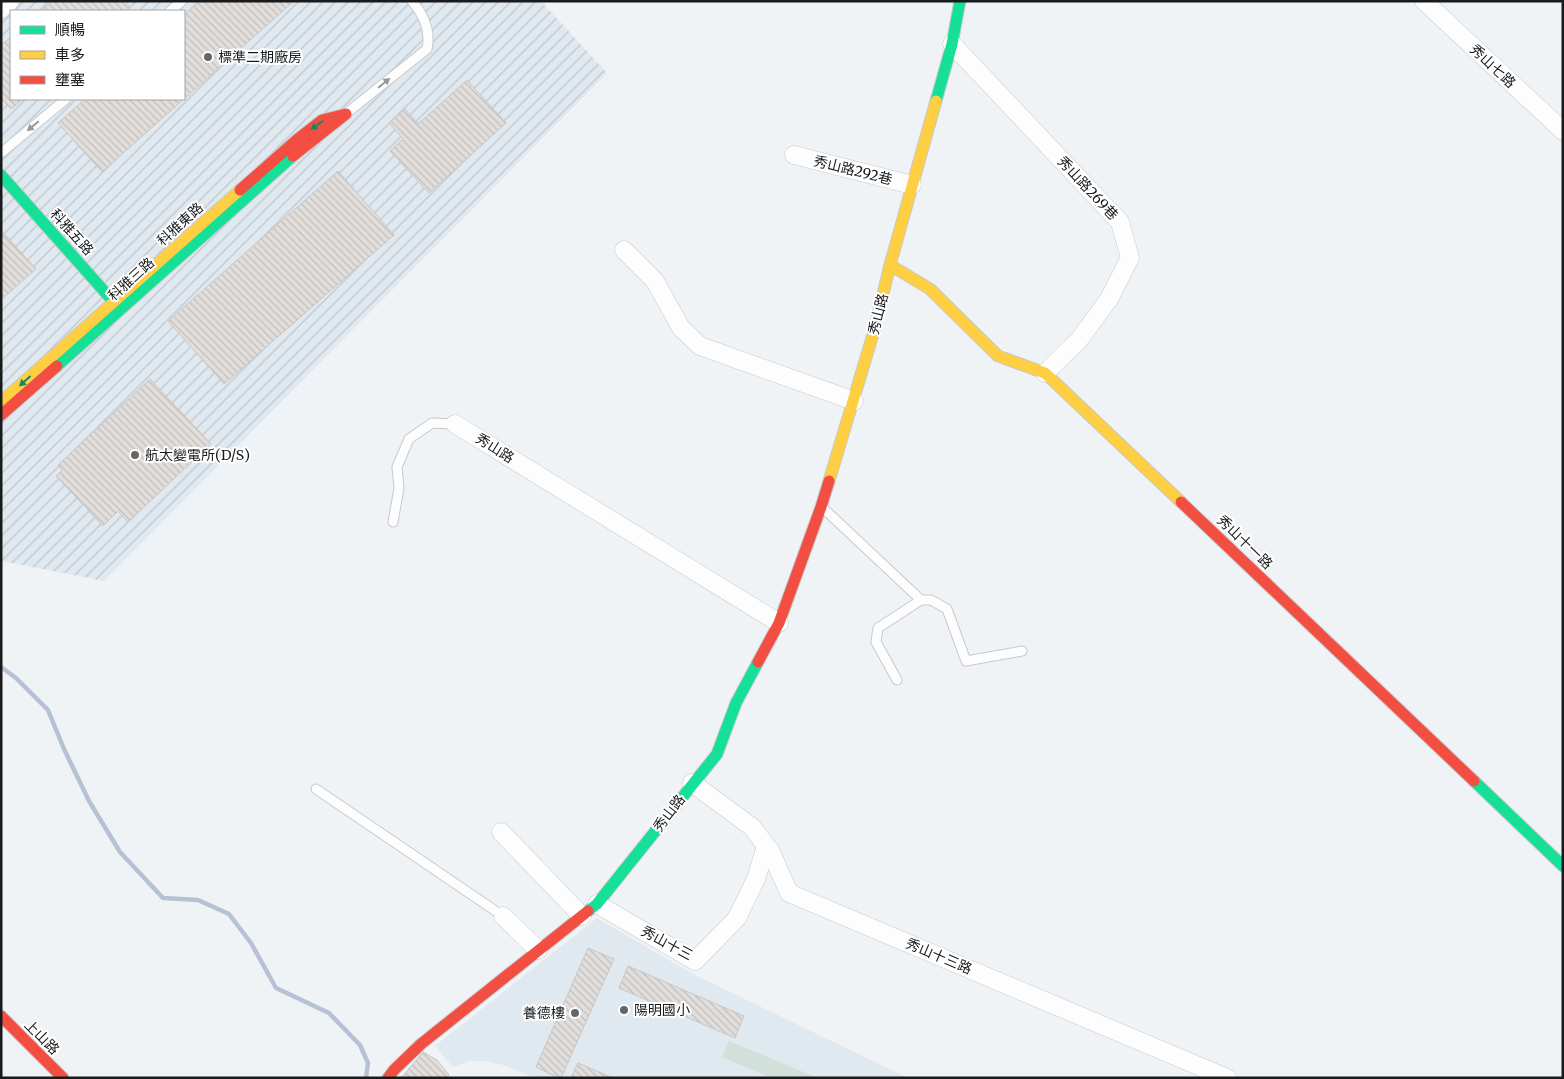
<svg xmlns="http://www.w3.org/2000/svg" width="1564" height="1079" viewBox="0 0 1564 1079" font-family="Merriweather,'Noto Sans TC',serif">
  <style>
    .built { fill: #e0e8f0 }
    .industrial { fill: url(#industrial-furrows); fill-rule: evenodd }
    .park { fill: #d1e0d8 }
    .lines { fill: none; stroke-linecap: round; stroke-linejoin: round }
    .stream { stroke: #b7c1d4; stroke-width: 4.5 }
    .building { fill: url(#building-back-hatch); stroke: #c7c7c7 }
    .lane-casing { stroke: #c7c9cc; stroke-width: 11 }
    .street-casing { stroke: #c7c9cc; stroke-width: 19 }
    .fast-casing { stroke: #c7c9cc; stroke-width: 13 }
    .slow-casing { stroke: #c7c9cc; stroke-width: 13 }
    .jam-casing { stroke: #c7c9cc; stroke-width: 13 }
    .lane { stroke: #fdfdfe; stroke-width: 9 }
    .street { stroke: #fdfdfe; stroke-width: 18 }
    .fast { stroke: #16e098; stroke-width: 11 }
    .slow { stroke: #ffcf43; stroke-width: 11 }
    .jam { stroke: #f24e42; stroke-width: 11 }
    .oneway { fill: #969798 }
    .oneway2 { fill: #178760 }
    .poi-dot { fill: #646668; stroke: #fff; stroke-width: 2 }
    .labels { text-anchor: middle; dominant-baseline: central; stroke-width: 4; stroke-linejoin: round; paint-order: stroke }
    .poi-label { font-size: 14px; fill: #181a1c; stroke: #fff; text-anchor: start }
    .street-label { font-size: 14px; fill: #181a1c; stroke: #fff }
  </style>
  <defs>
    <pattern id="industrial-furrows" width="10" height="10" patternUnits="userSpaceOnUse" patternTransform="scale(1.25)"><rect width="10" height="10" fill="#e0e8f0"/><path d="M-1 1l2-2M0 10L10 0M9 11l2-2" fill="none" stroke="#bfc6cd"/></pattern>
    <pattern id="building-back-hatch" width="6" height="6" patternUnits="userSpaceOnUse" patternTransform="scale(1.25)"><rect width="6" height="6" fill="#e2dedb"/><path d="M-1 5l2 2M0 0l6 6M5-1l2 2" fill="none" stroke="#c1bebb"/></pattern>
  </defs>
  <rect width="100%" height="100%" fill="#f0f3f6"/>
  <polygon class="built" points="597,918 693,974 908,1078 535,1078 503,1065 487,1061 470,1061 453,1067 435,1046"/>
  <path class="industrial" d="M1,1H541L607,73L104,581L1,561ZM11,11H184V99H11Z"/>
  <polygon class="park" points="729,1041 818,1078 771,1078 722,1057"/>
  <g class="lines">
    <polyline class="stream" points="1,667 16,678 48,710 64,749 89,801 120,852 163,898 198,900 229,914 251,943 276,988 329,1013 360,1045 368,1063 366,1078"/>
  </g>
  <g class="building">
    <polygon points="52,1 125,1 130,7 125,11 40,11"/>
    <polygon points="199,1 294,1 102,172 58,123 85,99 184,99 184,15"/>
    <polygon points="11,37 11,99 23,99 11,109 1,98 1,45"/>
    <polygon points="467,80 506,123 429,193 390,151 403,139 389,123 405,109 418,124"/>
    <polygon points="338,171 394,235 224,384 168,321"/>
    <polygon points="1,230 36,269 1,300"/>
    <polygon points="150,379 211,444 128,522 118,511 103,526 56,476 62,470 58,465"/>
    <polygon points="588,948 614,959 561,1078 559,1078 536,1067"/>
    <polygon points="628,966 744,1016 735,1038 619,988"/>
    <polygon points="423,1052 437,1060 449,1075 446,1078 401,1078"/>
    <polygon points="578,1063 613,1078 571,1078"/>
  </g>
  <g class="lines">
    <g class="lane-casing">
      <g id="lane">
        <polyline points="170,11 182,1"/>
        <path d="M348,112L427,49C431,30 424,15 412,1"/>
        <polyline points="1,153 66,99"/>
        <polyline points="823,508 921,600 931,600 947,609 966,661 1022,651"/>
        <polyline points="393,522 399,488 397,467 409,439 432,423 455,424"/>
        <polyline points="897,680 876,642 878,628 921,600"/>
        <polyline points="316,789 503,916"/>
      </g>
    </g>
    <g class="street-casing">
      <g id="street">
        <polyline points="1424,1 1563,131"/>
        <polyline points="1,9 10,1"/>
        <polyline points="952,44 1120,222 1130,258 1109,299 1079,340 1045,373"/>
        <polyline points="794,155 912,185"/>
        <polyline points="624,250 655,281 681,328 700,346 854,401"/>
        <polyline points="455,424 779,623"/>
        <polyline points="692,783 752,827 771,852 789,893 1227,1078"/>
        <polyline points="501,832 582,916"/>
        <polyline points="597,904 695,961 737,918 756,879 766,846"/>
        <polyline points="503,916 538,950"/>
      </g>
    </g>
    <g class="fast-casing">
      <g id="fast">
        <polyline points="936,101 952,44 960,1"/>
        <polyline points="1,175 120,309"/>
        <polyline points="57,366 293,156"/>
        <polyline points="1474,781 1563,866"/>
        <polyline points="588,911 597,904 717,754 736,703 758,662"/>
      </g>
    </g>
    <g class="slow-casing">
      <g id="slow">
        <polyline points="890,265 930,289 998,356 1045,373 1181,502"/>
        <polyline points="1,402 240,190"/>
        <polyline points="829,481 874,331 890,265 936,101"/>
      </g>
    </g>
    <g class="jam-casing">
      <g id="jam">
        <polyline points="240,190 299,138 322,120 346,114 293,156"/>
        <polyline points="1,415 57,366"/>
        <polyline points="1181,502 1474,781"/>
        <polyline points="758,662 779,623 821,507 829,481"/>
        <polyline points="1,1016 63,1078"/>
        <polyline points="388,1078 394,1070 421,1044 588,911"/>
      </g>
    </g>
    <use href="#lane" class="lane"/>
    <use href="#street" class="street"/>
    <use href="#fast" class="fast"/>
    <use href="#slow" class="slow"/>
    <use href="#jam" class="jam"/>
  </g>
  <defs><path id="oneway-solid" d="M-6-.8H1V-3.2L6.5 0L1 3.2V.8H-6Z" transform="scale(1.25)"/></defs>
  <g class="oneway">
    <use href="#oneway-solid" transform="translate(384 83) rotate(-39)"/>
    <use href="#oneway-solid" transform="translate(33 126) rotate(140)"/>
  </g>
  <g class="oneway2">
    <use href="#oneway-solid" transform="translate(317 125) rotate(145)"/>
    <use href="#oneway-solid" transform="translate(25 381) rotate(138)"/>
  </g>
  <g class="poi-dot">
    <circle cx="208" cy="57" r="5"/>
    <circle cx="135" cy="455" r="5"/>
    <circle cx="624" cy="1010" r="5"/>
    <circle cx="575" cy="1013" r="5"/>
  </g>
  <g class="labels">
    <g class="poi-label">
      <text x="218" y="57">標準二期廠房</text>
      <text x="145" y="455">航太變電所(D/S)</text>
      <text x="634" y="1010">陽明國小</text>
      <text x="565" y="1013" text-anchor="end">養德樓</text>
    </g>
    <g class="street-label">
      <text transform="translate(1493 66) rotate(43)">秀山七路</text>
      <text transform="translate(853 170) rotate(14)">秀山路292巷</text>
      <text transform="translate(1088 188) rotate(47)">秀山路269巷</text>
      <text transform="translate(180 224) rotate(-42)">科雅東路</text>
      <text transform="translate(72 232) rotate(48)">科雅五路</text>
      <text transform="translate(131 279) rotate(-42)">科雅三路</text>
      <text transform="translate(878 314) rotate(-76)">秀山路</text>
      <text transform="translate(495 448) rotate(32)">秀山路</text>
      <text transform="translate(1245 542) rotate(44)">秀山十一路</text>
      <text transform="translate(669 813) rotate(-53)">秀山路</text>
      <text transform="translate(667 943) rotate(28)">秀山十三</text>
      <text transform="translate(939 956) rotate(23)">秀山十三路</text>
      <text transform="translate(42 1037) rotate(45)">上山路</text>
    </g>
  </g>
  <rect width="1564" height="1079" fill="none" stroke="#181a1c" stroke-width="5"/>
  <rect x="10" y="10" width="175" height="90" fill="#ffffff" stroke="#a3a3a4"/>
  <rect x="20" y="26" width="25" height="8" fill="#16e098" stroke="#a3a3a4"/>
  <text x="55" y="35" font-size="15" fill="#181a1c">順暢</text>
  <rect x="20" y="51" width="25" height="8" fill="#ffcf43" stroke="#a3a3a4"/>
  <text x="55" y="60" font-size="15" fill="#181a1c">車多</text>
  <rect x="20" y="76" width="25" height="8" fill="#f24e42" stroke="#a3a3a4"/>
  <text x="55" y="85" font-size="15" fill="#181a1c">壅塞</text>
</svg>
